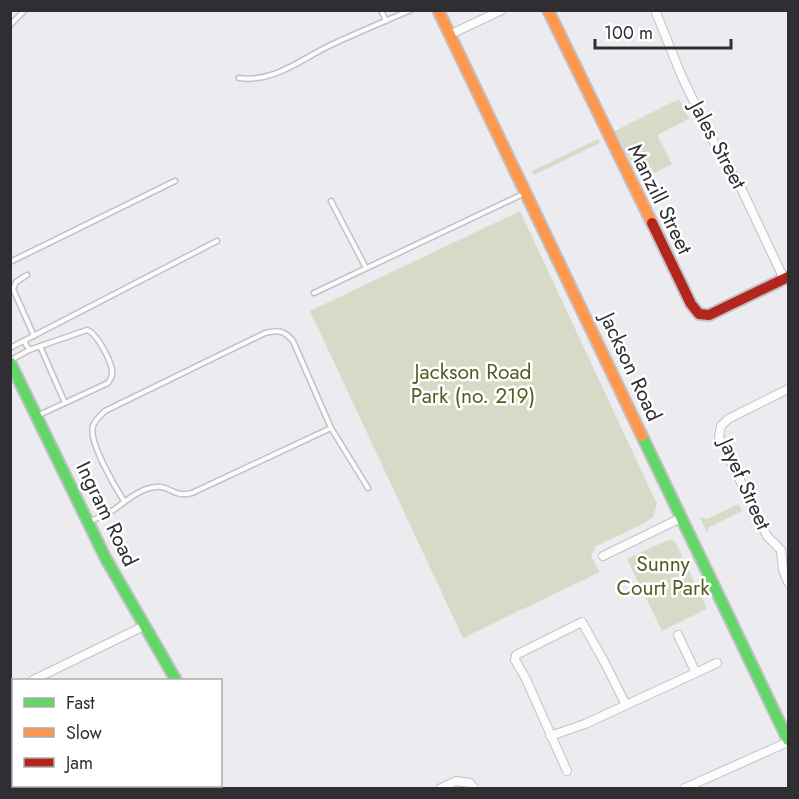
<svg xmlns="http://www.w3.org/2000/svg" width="799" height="799" viewBox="0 0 799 799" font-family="Jost,sans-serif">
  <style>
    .green { fill: #d8dac8 }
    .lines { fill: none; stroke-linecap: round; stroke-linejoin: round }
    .lane-casing { stroke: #c2c2c6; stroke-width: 7 }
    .street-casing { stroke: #c2c2c6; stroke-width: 10 }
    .fast-casing { stroke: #c2c2c6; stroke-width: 14 }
    .slow-casing { stroke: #c2c2c6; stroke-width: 14 }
    .jam-casing { stroke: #c2c2c6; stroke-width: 14 }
    .lane { stroke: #fcfcfd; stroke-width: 4 }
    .street { stroke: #fcfcfd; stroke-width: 8 }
    .fast { stroke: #63d668; stroke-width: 10 }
    .slow { stroke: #ff974d; stroke-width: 10 }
    .jam { stroke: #b3261e; stroke-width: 10 }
    .labels { text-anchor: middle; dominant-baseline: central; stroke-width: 5; stroke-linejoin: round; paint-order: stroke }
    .street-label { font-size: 21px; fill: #2f2e33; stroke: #fff }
    .park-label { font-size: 21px; fill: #585b1f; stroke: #fff }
  </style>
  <rect width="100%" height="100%" fill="#ebebf0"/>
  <g class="green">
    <polygon points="679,99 689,119 657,135 672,164 640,180 615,131"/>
    <polygon points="598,139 600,143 534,175 532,171"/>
    <polygon points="520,211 657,504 653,517 643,524 596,546 591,556 600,572 463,638 310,311"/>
    <polygon points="739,504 742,511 709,527 707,533 700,517 707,519"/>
    <polygon points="668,540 673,540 676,543 707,609 662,631 627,559"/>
  </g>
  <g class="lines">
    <g class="lane-casing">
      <g id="lane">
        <polyline points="381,10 386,21"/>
        <polyline points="10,25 25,10"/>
        <path d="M239,78C275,83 302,58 333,44C359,32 385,21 411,10"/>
        <polyline points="331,201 366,268"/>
        <polyline points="10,262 175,181"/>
        <polyline points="27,275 16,282 13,289 34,336"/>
        <polyline points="314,293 523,194"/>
        <path d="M24,341L29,350L87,330C97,333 114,365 112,375C112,377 109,381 108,383L39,415"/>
        <polyline points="40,346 65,403"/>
        <polyline points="10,348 217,241"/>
        <polyline points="11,360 29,350"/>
        <path d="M124,501C115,487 88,441 93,426C95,420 101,415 105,411L265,333C278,330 284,330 293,341L331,428L368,488"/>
        <path d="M89,522C97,518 107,514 115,509C127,500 141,488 156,487C170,485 173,498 192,493L331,428"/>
      </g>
    </g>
    <g class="street-casing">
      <g id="street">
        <polyline points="655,10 682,77 712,139 741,188 784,279"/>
        <polyline points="449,35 502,10"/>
        <polyline points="788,389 728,419 721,426 719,437 767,536 781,550 783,570 788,582"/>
        <polyline points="603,556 681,518"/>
        <polyline points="678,635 696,673"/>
        <polyline points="33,680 144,626"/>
        <polyline points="10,691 14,690"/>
        <polyline points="550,736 585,724 717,663"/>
        <polyline points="567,771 525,677 515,660 516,655 582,622 606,665 626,705"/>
        <polyline points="441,788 456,781 470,783 474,788"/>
        <polyline points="685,788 788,742"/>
      </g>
    </g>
    <g class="fast-casing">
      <g id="fast">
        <polyline points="10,362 106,559 176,680"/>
        <polyline points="642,436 788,740"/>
      </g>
    </g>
    <g class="slow-casing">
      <g id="slow">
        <polyline points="438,10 642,436"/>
        <polyline points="548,10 652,223"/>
      </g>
    </g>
    <g class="jam-casing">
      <polyline id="jam" points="652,223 691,304 699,314 709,315 788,277"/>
    </g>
    <use href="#lane" class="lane"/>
    <use href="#street" class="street"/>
    <use href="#fast" class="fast"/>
    <use href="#slow" class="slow"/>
    <use href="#jam" class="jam"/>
  </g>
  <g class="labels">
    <g class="street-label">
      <text transform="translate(718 145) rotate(62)">Jales Street</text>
      <text transform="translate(660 199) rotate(64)">Manzill Street</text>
      <text transform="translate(631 367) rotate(65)">Jackson Road</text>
      <text transform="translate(745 484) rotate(66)">Jayef Street</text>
      <text transform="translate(107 514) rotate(64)">Ingram Road</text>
    </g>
    <g class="park-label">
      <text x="473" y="372">Jackson Road<tspan x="473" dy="24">Park (no. 219)</tspan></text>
      <text x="663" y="564">Sunny<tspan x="663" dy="24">Court Park</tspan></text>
    </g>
  </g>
  <rect width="799" height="799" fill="none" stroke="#2f2e33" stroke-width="24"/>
  <rect x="12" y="679" width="210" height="108" fill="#ffffff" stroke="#acabad" stroke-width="1.5"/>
  <rect x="24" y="698" width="30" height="9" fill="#63d668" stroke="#acabad" stroke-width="1.5"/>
  <text x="66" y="709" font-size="18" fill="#2f2e33">Fast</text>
  <rect x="24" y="728" width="30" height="9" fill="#ff974d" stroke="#acabad" stroke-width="1.5"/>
  <text x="66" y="739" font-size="18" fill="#2f2e33">Slow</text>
  <rect x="24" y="758" width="30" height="9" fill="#b3261e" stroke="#acabad" stroke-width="1.5"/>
  <text x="66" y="769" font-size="18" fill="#2f2e33">Jam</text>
  <path d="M595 39v9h136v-9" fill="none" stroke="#2f2e33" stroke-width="3"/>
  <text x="604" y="39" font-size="18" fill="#2f2e33" stroke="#ffffff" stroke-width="4.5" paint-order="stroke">100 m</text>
</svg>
